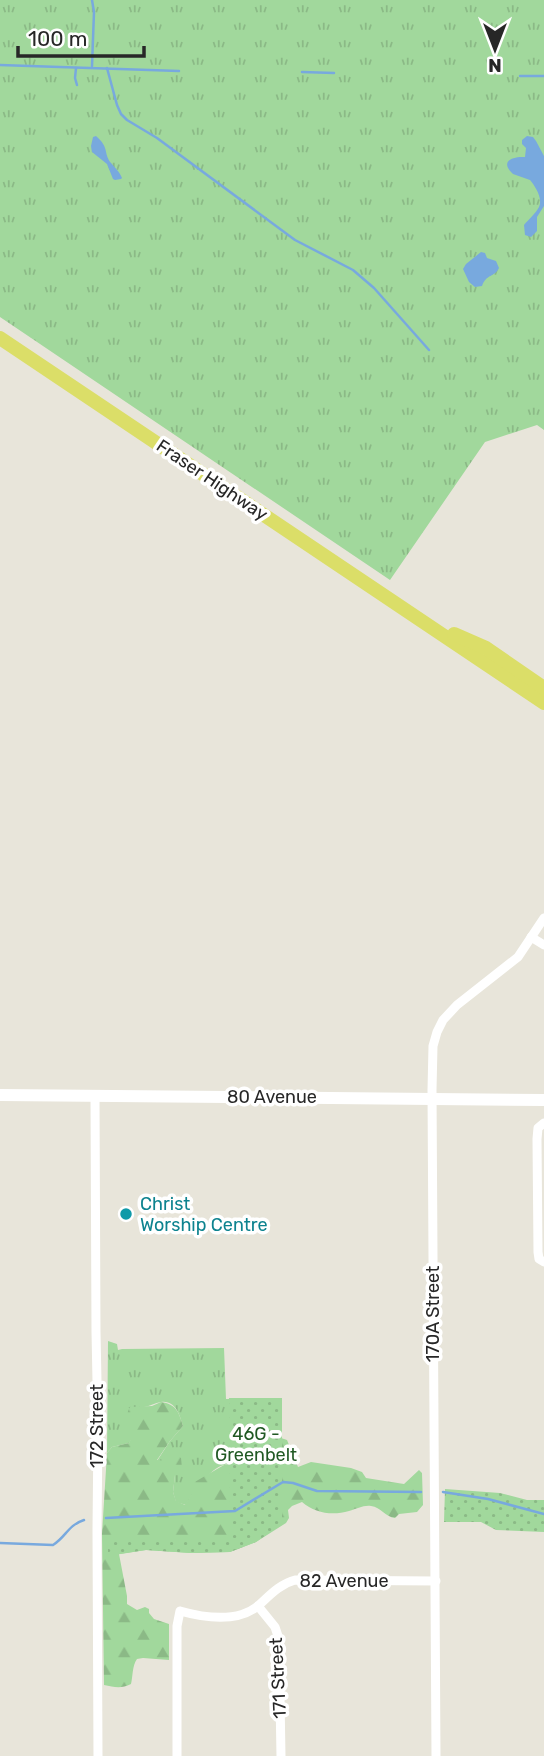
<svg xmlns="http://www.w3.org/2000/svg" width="544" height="1756" viewBox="0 0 544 1756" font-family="Rubik,sans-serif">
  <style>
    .grass { fill: url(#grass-tufts) }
    .forest { fill: url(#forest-firs) }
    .park { fill: url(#park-dots) }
    .water { fill: #78a9de }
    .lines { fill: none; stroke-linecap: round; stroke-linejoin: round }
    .stream { stroke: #78a9de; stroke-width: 2.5 }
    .street { stroke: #fff; stroke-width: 9 }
    .secondary { stroke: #fff; stroke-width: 12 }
    .primary { stroke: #dbde68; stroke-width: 14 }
    .culture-dot { fill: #0f9aa8; stroke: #fff; stroke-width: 2.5 }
    .labels { text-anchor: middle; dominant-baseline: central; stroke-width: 7; stroke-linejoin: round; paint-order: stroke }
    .street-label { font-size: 18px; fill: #272727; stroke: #fff }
    .culture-label { font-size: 18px; fill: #0d838f; stroke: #fff; text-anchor: start }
    .park-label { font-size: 18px; fill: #215924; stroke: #fff }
  </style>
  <defs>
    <pattern id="grass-tufts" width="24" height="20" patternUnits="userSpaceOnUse" patternTransform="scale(1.75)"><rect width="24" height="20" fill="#a1d89c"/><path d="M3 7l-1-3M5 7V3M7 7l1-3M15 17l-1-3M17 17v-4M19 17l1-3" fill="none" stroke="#8bb986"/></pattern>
    <pattern id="forest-firs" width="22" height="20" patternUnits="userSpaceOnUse" patternTransform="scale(1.75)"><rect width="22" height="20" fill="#a1d89c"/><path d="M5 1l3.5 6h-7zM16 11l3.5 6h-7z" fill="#8bb986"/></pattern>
    <pattern id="park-dots" width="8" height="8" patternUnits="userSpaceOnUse" patternTransform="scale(1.75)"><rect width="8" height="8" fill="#a1d89c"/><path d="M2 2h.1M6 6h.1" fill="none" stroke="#8bb986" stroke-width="1.8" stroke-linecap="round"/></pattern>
  </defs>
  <rect width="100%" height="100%" fill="#e8e5da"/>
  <g class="grass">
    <polygon points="0,0 544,0 544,430 537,425 485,442 390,580 0,317"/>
    <path d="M108,1341L117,1344L118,1350L122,1349L224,1348L226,1399L282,1398V1438L279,1437L275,1470C265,1469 231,1463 224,1465C210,1468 193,1493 186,1505L176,1502L173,1492L175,1475L167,1461H157L170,1441L183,1426C180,1416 176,1400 161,1402C155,1403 150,1406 144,1407L133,1427L134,1436L129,1443L112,1447L107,1453Z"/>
  </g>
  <path class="forest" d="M161,1402C176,1404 179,1412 183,1426L170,1441L157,1460L167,1461L170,1454H175L181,1458L182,1468L175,1475L173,1492L176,1501L185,1505L192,1494L193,1483L224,1465L237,1464L278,1437L287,1440L298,1467L311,1462L351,1468L362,1472L366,1478L404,1484L419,1470L422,1473L423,1505L417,1512L399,1514L395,1518C385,1517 381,1507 371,1506C363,1505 357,1509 349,1511C332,1516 315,1513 302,1502L292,1506L288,1510L289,1518L286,1523L256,1542L230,1552L191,1553L146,1550L119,1554L127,1596V1604L137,1610L145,1607L149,1609V1613L154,1619L169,1624V1660L143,1658L137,1659C132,1666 133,1676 131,1684C121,1689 114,1687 104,1685L102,1534L107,1453L112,1447L129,1443C140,1424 121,1422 130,1407L152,1406Z"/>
  <g class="park">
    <polygon points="229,1398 282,1398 282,1524 256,1542 230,1552 191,1553 146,1550 108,1556 108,1539 230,1542"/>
    <polygon points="445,1489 500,1493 527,1500 544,1500 544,1532 496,1530 481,1522 444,1522"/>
  </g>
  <g class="water">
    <path d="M96,136C110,148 103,153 111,163C116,169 119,171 122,178L121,179L115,180L113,179L107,164L92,152L91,146L93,137Z"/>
    <path d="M527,136L533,137L536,141L544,156V206L537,217V231L531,237L525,235L524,225C528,220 536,213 539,207C543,198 535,186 530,180L513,174C499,161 513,156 525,157L526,148L522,144V140Z"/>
    <path d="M481,252L485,253L487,258L496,261L499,268C495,277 486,274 482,286L475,287L469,282L463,269L466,264Z"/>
  </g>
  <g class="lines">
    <g class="stream">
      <polyline points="0,65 179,71"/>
      <polyline points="92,66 94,12 92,0"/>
      <polyline points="76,68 75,78 77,85"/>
      <polyline points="107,68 117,105 121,114 127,120 157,138 295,240 353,270 374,288 429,350"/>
      <polyline points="302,72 334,73"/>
      <polyline points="520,76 544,76"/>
      <polyline points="443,1492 488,1499 544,1514"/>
      <polyline points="106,1518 235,1511 283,1482 293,1483 317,1491 421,1492"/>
      <path d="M0,1543L53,1545C66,1537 68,1525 84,1520"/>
    </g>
    <g class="street">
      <polyline points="531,937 544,945"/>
      <polyline points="95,1096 96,1332 98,1431 97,1530 98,1756"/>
      <polyline points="544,1123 538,1128 537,1139 538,1252 539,1259 544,1262"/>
      <polyline points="258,1606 275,1627 279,1639 281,1756"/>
      <path d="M177,1756V1626L180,1611C205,1618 238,1623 259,1605C270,1595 280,1584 295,1580L436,1581"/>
      <polyline points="436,1756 432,1090 433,1046 437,1032 443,1020 457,1005 518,957 544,918"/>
    </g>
    <polyline class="secondary" points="0,1095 544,1100"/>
    <g class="primary">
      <polyline points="0,338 544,703"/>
      <polyline points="454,634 486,648 544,688"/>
    </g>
  </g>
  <circle class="culture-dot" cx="126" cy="1214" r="7"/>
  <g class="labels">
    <g class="street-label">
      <text transform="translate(212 480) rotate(34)">Fraser Highway</text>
      <text x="272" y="1097">80 Avenue</text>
      <text transform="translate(433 1314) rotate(-90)">170A Street</text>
      <text transform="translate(97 1426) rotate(-90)">172 Street</text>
      <text x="344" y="1581">82 Avenue</text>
      <text transform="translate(278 1678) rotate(-93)">171 Street</text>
    </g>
    <g class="culture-label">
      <text x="140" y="1204">Christ<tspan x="140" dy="21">Worship Centre</tspan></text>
    </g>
    <g class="park-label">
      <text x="256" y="1434">46G -<tspan x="256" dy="21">Greenbelt</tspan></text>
    </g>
  </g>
  <g transform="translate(495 49) rotate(180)" stroke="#ffffff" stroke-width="5" paint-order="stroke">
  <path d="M0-5L12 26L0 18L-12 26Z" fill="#272727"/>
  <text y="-10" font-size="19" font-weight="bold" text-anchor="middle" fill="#272727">N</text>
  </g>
  <path d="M18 46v10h126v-10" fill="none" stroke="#272727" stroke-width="3.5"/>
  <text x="28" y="46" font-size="21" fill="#272727" stroke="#ffffff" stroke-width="5" paint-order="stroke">100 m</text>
</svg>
